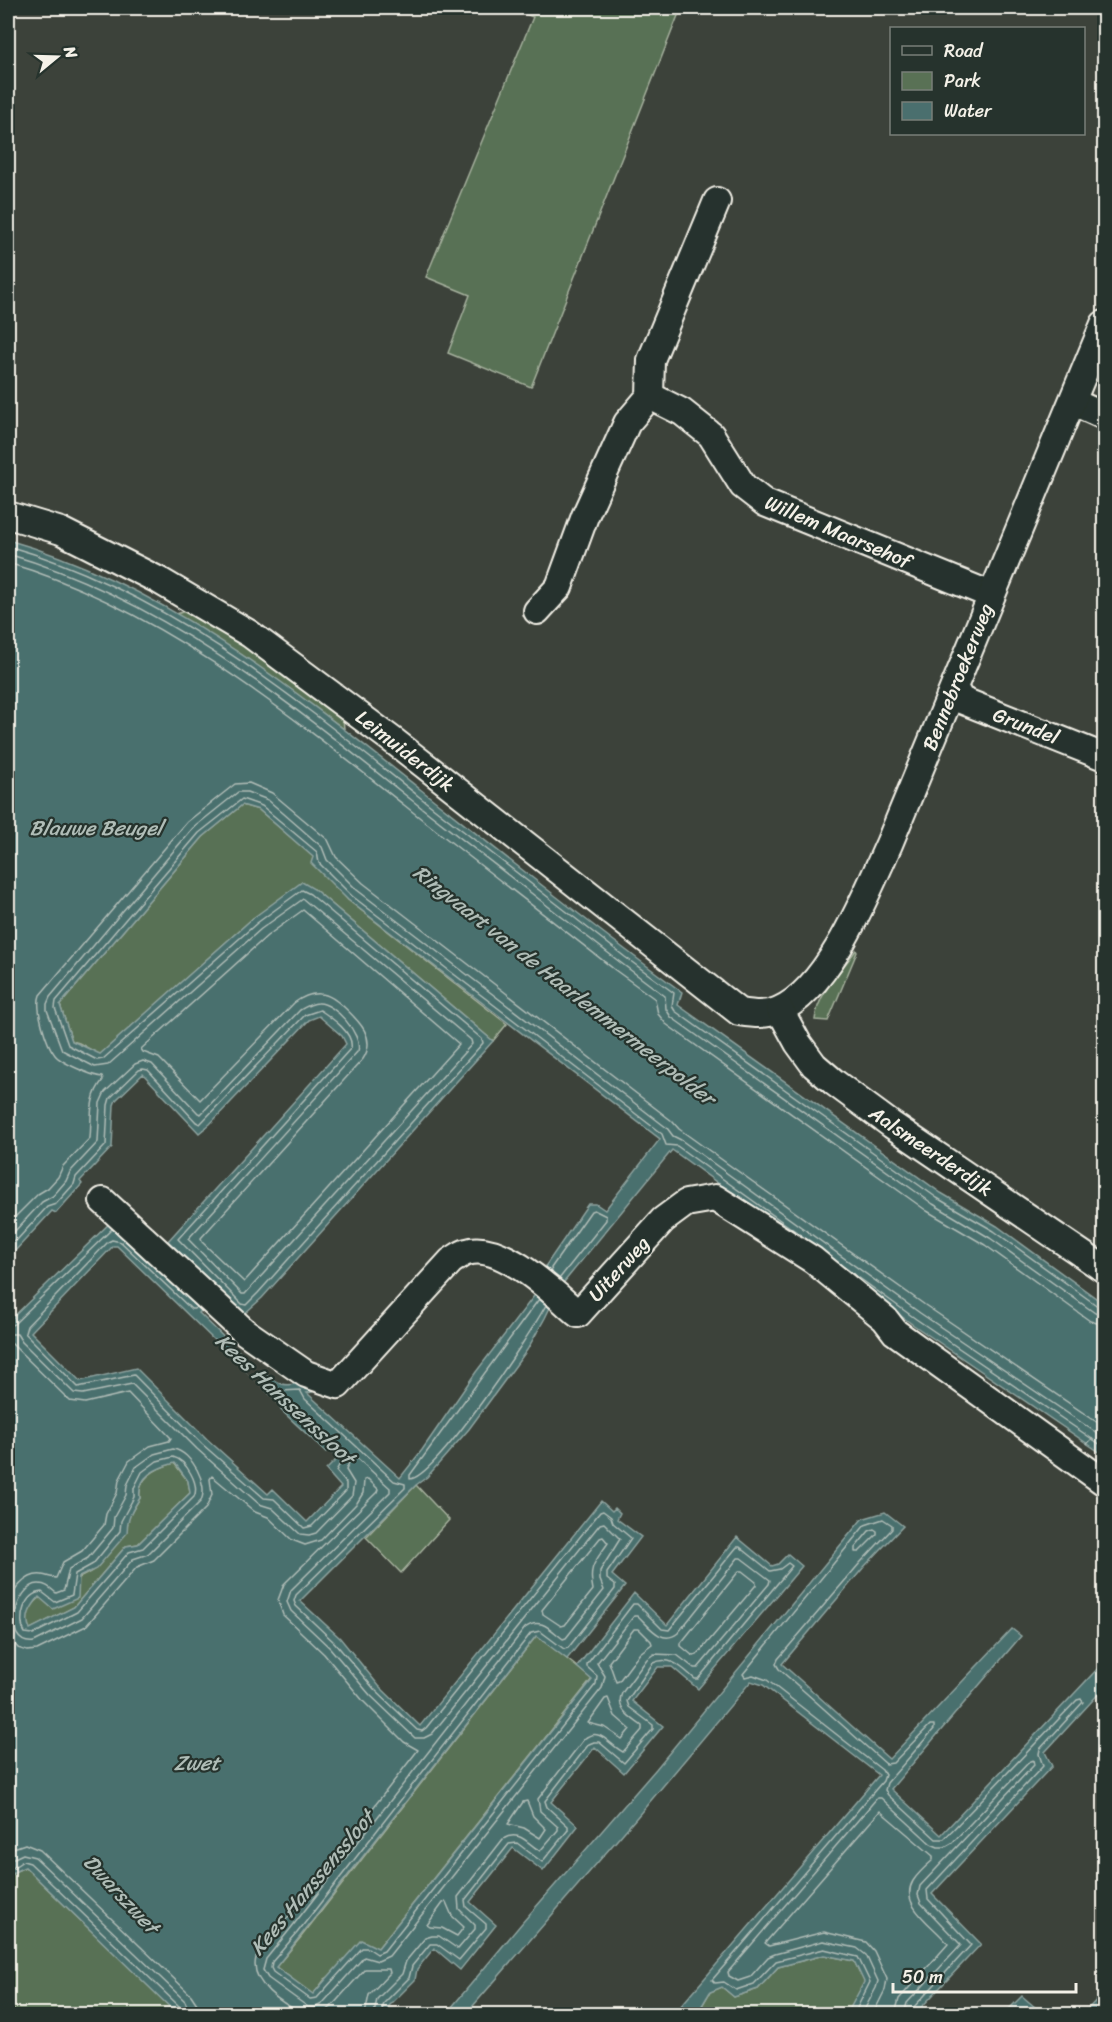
<svg xmlns="http://www.w3.org/2000/svg" width="1112" height="2022" viewBox="0 0 1112 2022" font-family="Sriracha,sans-serif">
  <style>
    .green { fill: #597155; stroke: #a6b19e; stroke-width: 1.5 }
    .water { fill: #4a6f6e; stroke: #8ea39f; stroke-width: 1.5; fill-rule: evenodd }
    .pier { fill: #3c423a }
    .lines { fill: none; stroke-linecap: round; stroke-linejoin: round }
    .shore { stroke: #b0bdb7; stroke-width: 1.5 }
    .ferry { stroke: #b0bdb7; stroke-width: 1.5; stroke-dasharray: 8 6; stroke-linecap: butt }
    .minor-casing { stroke: #f4f1e8; stroke-width: 30 }
    .minor { stroke: #26332d; stroke-width: 26 }
    .labels { text-anchor: middle; dominant-baseline: central; stroke-width: 4.5; stroke-linejoin: round; paint-order: stroke }
    .street-label { font-size: 20px; fill: #f4f1e8; stroke: #26332d }
    .water-label { font-size: 21px; font-style: italic; fill: #b0bdb7; stroke: #26332d }
  </style>
  <rect width="100%" height="100%" fill="#3c423a"/>
  <filter id="ink" filterUnits="userSpaceOnUse"><feTurbulence type="fractalNoise" baseFrequency=".0167" numOctaves="2"/><feDisplacementMap in="SourceGraphic" scale="12" xChannelSelector="R" yChannelSelector="G"/><feConvolveMatrix kernelMatrix="1 2 1 2 8 2 1 2 1" color-interpolation-filters="sRGB"/></filter>
  <g filter="url(#ink)">
    <g class="green">
      <polygon points="510,8 681,8 531,387 448,353 470,295 426,277 533,17"/>
      <polygon points="189,610 222,629 343,717 344,729 242,655 176,614"/>
      <polygon points="242,805 259,810 314,857 348,900 507,1024 493,1041 314,889 297,891 253,918 100,1055 79,1043 72,1041 60,1005 203,837"/>
      <path d="M856,950L857,952L828,1021L815,1020C817,994 841,971 856,950Z"/>
      <path d="M174,1463L188,1481L190,1493L138,1544L126,1546L74,1607L29,1630C14,1592 81,1585 98,1566C117,1546 125,1520 140,1498C137,1477 156,1468 174,1463Z"/>
      <polygon points="416,1485 449,1520 401,1573 366,1537"/>
      <polygon points="537,1635 592,1679 378,1948 325,1979 313,1995 276,1967 301,1937"/>
      <polygon points="25,1867 175,2011 177,2014 20,2014 8,2005 8,1879 16,1871"/>
      <polygon points="824,1955 854,1961 865,1982 847,2014 697,2014 710,1992 722,1987 734,1997 758,1989 778,1967"/>
    </g>
    <g class="water">
      <path d="M8,540C164,584 295,690 420,789C507,858 593,927 682,992L678,1005L941,1193L997,1226L1104,1304V1455L912,1324L672,1150L560,1287L545,1318L527,1350L469,1429L427,1477L416,1485L300,1601L340,1638L379,1686L420,1726L601,1501L612,1511L615,1508L620,1513L617,1519L641,1537L612,1575L625,1586L567,1659L536,1636L276,1967L313,1994L361,1940L378,1948L592,1680L577,1667L634,1593L667,1625L737,1537L772,1566L778,1564L788,1554L802,1566L698,1689L672,1667H658L632,1701L663,1726L624,1773L595,1747L551,1802L578,1826L543,1871L513,1848L470,1902L496,1925L460,1970L434,1948L417,1969L415,1980L388,2007L387,2014H177L25,1867L16,1871L8,1879V1322L115,1218L207,1304L199,1313C216,1329 263,1378 282,1384C287,1386 295,1384 301,1383L312,1392L307,1393L400,1478L422,1450L476,1372L537,1292L542,1271L588,1204H596L605,1210L660,1139L348,900L311,863L313,857L259,810L242,805L203,837L60,1005L72,1041L100,1054L253,918L302,882L314,889L493,1041L262,1298L244,1314L168,1241L346,1044L342,1036L319,1016L309,1020L210,1124L199,1133L143,1074L116,1100L114,1105L112,1147L80,1181L82,1184L56,1213L52,1211L15,1251L8,1244ZM113,1246H117L278,1402L281,1410L326,1452L330,1450L337,1459L326,1470L341,1487L307,1522L273,1489L268,1494L207,1439L136,1368L80,1381L31,1332ZM175,1463L188,1481L190,1493L138,1544L126,1546L74,1607L30,1629C24,1617 31,1607 39,1597L53,1609L78,1598L79,1577L96,1569L127,1533C127,1519 132,1510 140,1498C137,1476 156,1468 175,1463Z"/>
      <polygon points="885,1512 903,1526 864,1567 782,1664 889,1759 1012,1629 1021,1636 891,1789 941,1835 1104,1662 1104,1688 1045,1752 1052,1766 932,1894 981,1944 915,2014 847,2014 864,1982 854,1961 824,1955 778,1967 758,1989 734,1997 722,1987 710,1992 697,2014 674,2014 879,1775 763,1685 751,1681 637,1817 466,2014 446,2014 522,1923 656,1769 862,1519"/>
      <polygon points="1104,1992 1104,2012 1102,2014 1083,2014"/>
      <polygon points="1022,1996 1043,2014 1004,2014"/>
    </g>
    <polygon class="pier" points="245,1353 267,1373 263,1379 263,1389 236,1362"/>
    <g class="lines">
      <g class="shore">
        <path d="M8,546C163,590 293,696 417,795C486,849 556,903 625,957L674,993L672,1006L675,1011L937,1198L994,1231L1099,1307L1104,1308"/>
        <path d="M8,554C158,597 289,702 409,798C479,853 550,908 621,963L665,996L666,1009L671,1017L933,1204L990,1238L1095,1313L1104,1316"/>
        <path d="M8,563C154,605 287,712 404,805C474,861 545,915 615,970L655,999L658,1014L666,1024L927,1211L985,1245L1090,1321L1104,1325"/>
        <path d="M303,910L459,1044L244,1282L202,1242L201,1238L363,1059C377,1038 359,1021 344,1007C337,1001 329,994 320,994C311,993 301,998 294,1003L200,1100L159,1058L143,1052L141,1049L267,936Z"/>
        <path d="M8,1224L38,1194L48,1188L58,1177L63,1166L90,1138C92,1117 88,1098 103,1080L102,1077C92,1076 60,1062 55,1055C46,1044 35,1008 40,995L187,822L235,784L249,783L272,793L328,840L336,857L363,883L672,1121L679,1129L925,1305L1104,1427"/>
        <path d="M8,1233L14,1232L42,1202L53,1196L66,1181L70,1172L98,1142L100,1103L105,1092L135,1064L143,1061L152,1064L198,1113L201,1114L300,1010C305,1007 312,1003 318,1003C334,1002 363,1035 358,1051L188,1239L242,1294H245L472,1044L471,1040L303,899L261,929L108,1065L95,1067L62,1050L47,1010V1004L50,997L193,828L238,792H247L268,800L322,847L327,860L357,890L667,1128L673,1136L681,1140L920,1313L1104,1438"/>
        <path d="M8,1240L16,1241L47,1207L56,1204L74,1184L76,1177L106,1145L108,1105L110,1098L139,1070L143,1069L148,1070L196,1122L200,1124L305,1015L320,1010C332,1018 354,1033 351,1048L178,1239L242,1304L246,1305L258,1293L483,1043L482,1039L310,894L302,890L257,923L103,1059L97,1060L68,1045L55,1008L56,1001L199,833L242,799L262,806L317,852L319,863L352,896L662,1134L666,1145L677,1146L798,1233"/>
        <polyline points="844,1267 916,1319 1104,1447"/>
        <polyline points="552,1272 551,1268 591,1211 594,1210 606,1216 606,1220 559,1279"/>
        <path d="M539,1299L410,1475V1479C436,1477 531,1333 546,1305"/>
        <path d="M197,1307L194,1309H191L121,1242L112,1240L108,1242L27,1326L25,1333L78,1387L134,1375L202,1444L264,1498L274,1499L304,1528L312,1526L346,1491V1483L336,1471L343,1458L334,1446L326,1444L287,1406L279,1394L281,1391L300,1390L305,1399L394,1481L405,1484V1488L296,1595L294,1601L296,1606L335,1643L375,1690L417,1730L422,1731L426,1728L600,1512L603,1511L611,1517L613,1523L631,1538L607,1573V1579L615,1585V1589L568,1648L564,1649L540,1631L531,1633L297,1933L272,1962L271,1968L273,1972L310,1999L317,1998L362,1948H368L377,1954L384,1951L596,1684L597,1676L587,1667V1664L633,1604H637L662,1629L669,1630L737,1547H740L770,1571L780,1569L788,1563L792,1566L698,1679H695C682,1668 671,1655 653,1663L627,1701L629,1707L653,1725V1729L624,1763L599,1742H594L589,1744L545,1801L547,1807L568,1826V1830L542,1862L517,1843L509,1844L465,1900L466,1907L486,1924V1928L459,1960L437,1944H430L412,1966L409,1978L384,2003L381,2014"/>
        <polyline points="8,1326 14,1324 112,1229"/>
        <path d="M8,1334H17L22,1342L74,1393L83,1394L132,1384L197,1449L259,1504L272,1508L300,1534L309,1535L316,1533L352,1496L354,1483L346,1470L352,1455L355,1456L390,1488V1492L291,1590L287,1602L291,1611L330,1648L370,1695L415,1738H424L432,1734L600,1524L604,1523L620,1539L600,1571V1580L604,1590L566,1638L563,1639C551,1630 540,1616 525,1628L291,1928L266,1959L263,1970L268,1978L308,2007H316L322,2004L364,1957L378,1961L389,1956L602,1688L605,1676L597,1663L634,1616H638C649,1626 662,1646 678,1633L738,1558H741L770,1580L769,1584L698,1668H694L677,1655L654,1654L647,1659L622,1693C615,1709 630,1717 642,1726V1730L623,1752C609,1745 600,1726 584,1739L538,1799L540,1811L558,1827V1830L540,1851C528,1844 519,1829 503,1839L458,1897L459,1909L475,1925V1929L458,1949L439,1936H432L425,1938L406,1961L402,1974L377,1999L374,2014"/>
        <path d="M8,1343L12,1344L70,1401L85,1403L128,1393L171,1438L169,1441L150,1446L129,1461L119,1480L117,1493L106,1514L104,1525L82,1551L63,1562L56,1578C51,1578 48,1576 42,1575C26,1573 12,1591 8,1605"/>
        <path d="M173,1449C192,1452 209,1484 201,1501L148,1554L133,1559L82,1618L34,1642C0,1646 16,1584 39,1584C47,1584 51,1589 56,1593L64,1590L69,1569L88,1558L113,1528L114,1517L126,1495L127,1485L136,1467L154,1454Z"/>
        <path d="M173,1457C186,1460 200,1484 194,1497L143,1548L129,1552L77,1612L33,1634L25,1633C17,1620 24,1593 42,1592L55,1602L72,1595L75,1574L93,1564L120,1531L121,1521L134,1497V1488L142,1472L157,1461Z"/>
        <polygon points="874,1529 877,1531 877,1534 859,1552 855,1552 855,1548 869,1531"/>
        <path d="M603,1537L608,1543C595,1562 588,1566 593,1590L565,1625L561,1626L543,1614L542,1610L600,1538Z"/>
        <polygon points="739,1571 742,1571 756,1582 756,1585 697,1655 693,1656 681,1646 681,1643"/>
        <polygon points="634,1629 639,1629 651,1641 652,1644 640,1653 619,1681 616,1682 609,1662"/>
        <path d="M8,1636L18,1648L27,1651L37,1650L86,1626L137,1567L154,1560L206,1508L212,1495L210,1479L212,1476L255,1512L268,1517L292,1540L305,1545L321,1540L357,1503L363,1493L364,1480L368,1479L378,1489L377,1492L284,1584L278,1600L283,1615L324,1654L364,1702L404,1742L418,1750L256,1958C249,1983 283,2004 303,2014"/>
        <polygon points="608,1698 615,1716 630,1729 622,1739 604,1727 588,1723 605,1699"/>
        <polygon points="527,1801 533,1816 546,1829 540,1838 524,1828 508,1824 523,1802"/>
        <polyline points="8,1850 25,1844 40,1850 191,1995 197,2004 199,2014"/>
        <polyline points="8,1861 23,1854 35,1857 185,2001 190,2014"/>
        <polyline points="8,1871 23,1861 30,1863 179,2006 182,2014"/>
        <polygon points="446,1902 452,1916 464,1927 457,1936 442,1928 430,1927 427,1925 443,1903"/>
        <polyline points="322,2014 330,2008 365,1969 389,1969 390,1973 369,1995 365,2014"/>
        <polyline points="854,2014 870,1982 858,1957 824,1949 776,1961 754,1984 736,1990 724,1982 715,1983 712,1980 883,1781 885,1775 882,1770 767,1680 753,1675 745,1677 743,1674 865,1525 883,1519 892,1525 892,1529 860,1563 778,1659 776,1664 779,1669 886,1764 893,1763 930,1725 934,1725 934,1729 887,1783 885,1790 888,1795 936,1839 944,1839 1077,1700 1081,1699 1083,1702 1040,1749 1039,1754 1043,1766 927,1890 928,1899 971,1945 913,2008 911,2014"/>
        <polyline points="862,2014 876,1988 878,1981 866,1955 857,1948 823,1941 775,1954 768,1957 750,1977 738,1981 729,1976 728,1972 877,1798 881,1798 931,1844 938,1847 945,1847 952,1843 1030,1761 1033,1760 1034,1765 920,1886 918,1895 921,1903 961,1945 907,2003 904,2014"/>
        <path d="M873,2014L885,1990L887,1979L874,1951L866,1942L824,1932L769,1946L765,1943L880,1811L933,1856V1860C926,1866 918,1873 913,1881C898,1906 936,1927 948,1944L899,1999L895,2014"/>
      </g>
      <polyline class="ferry" points="1087,1444 1104,1427"/>
      <g class="minor-casing">
        <g id="minor">
          <polyline points="650,396 682,412 711,435 743,486 765,503 991,595"/>
          <polyline points="1073,402 1104,416"/>
          <path d="M8,515L61,531L160,581L250,634L395,742L739,1012C753,1014 766,1016 779,1010C829,989 867,892 889,844L1104,324"/>
          <polyline points="537,611 559,587 585,516 627,423 650,396 651,360 717,201"/>
          <polyline points="954,688 961,700 1104,757"/>
          <polyline points="780,1010 798,1043 814,1065 835,1083 892,1125 1104,1269"/>
          <path d="M103,1201L244,1331L306,1374L338,1385L451,1261C456,1258 462,1253 467,1252C501,1241 554,1293 578,1314L663,1220L686,1203L715,1198L813,1260L885,1319L895,1332L1104,1482"/>
        </g>
      </g>
      <use href="#minor" class="minor"/>
    </g>
  </g>
  <g class="labels">
    <g class="street-label">
      <text transform="translate(838 532) rotate(23)">Willem Maarsehof</text>
      <text transform="translate(958 677) rotate(-68)">Bennebroekerweg</text>
      <text transform="translate(1026 726) rotate(21)">Grundel</text>
      <text transform="translate(405 751) rotate(38)">Leimuiderdijk</text>
      <text transform="translate(931 1151) rotate(34)">Aalsmeerderdijk</text>
      <text transform="translate(619 1269) rotate(-48)">Uiterweg</text>
    </g>
    <g class="water-label">
      <text x="96" y="828">Blauwe Beugel</text>
      <text transform="translate(564 985) rotate(38)">Ringvaart van de Haarlemmermeerpolder</text>
      <text transform="translate(285 1399) rotate(43)">Kees Hanssenssloot</text>
      <text x="197" y="1763">Zwet</text>
      <text transform="translate(312 1883) rotate(-50)">Kees Hanssenssloot</text>
      <text transform="translate(121 1894) rotate(47)">Dwarszwet</text>
    </g>
  </g>
  <rect width="1112" height="2022" fill="none" stroke="#26332d" stroke-width="30"/>
  <rect x="15" y="15" width="1082" height="1992" fill="none" stroke="#f4f1e8" stroke-width="2" filter="url(#ink)"/>
  <rect x="890" y="27" width="195" height="108" fill="#26332d" stroke="#787f78" stroke-width="1.5"/>
  <rect x="902" y="46" width="30" height="9" fill="#26332d" stroke="#787f78" stroke-width="1.5"/>
  <text x="944" y="57" font-size="18" fill="#f4f1e8">Road</text>
  <rect x="902" y="72" width="30" height="18" fill="#597155" stroke="#787f78" stroke-width="1.5"/>
  <text x="944" y="87" font-size="18" fill="#f4f1e8">Park</text>
  <rect x="902" y="102" width="30" height="18" fill="#4a6f6e" stroke="#787f78" stroke-width="1.5"/>
  <text x="944" y="117" font-size="18" fill="#f4f1e8">Water</text>
  <g transform="translate(57 57) rotate(71)" stroke="#26332d" stroke-width="4.5" paint-order="stroke">
  <path d="M0-4.5L10 22L0 15L-10 22Z" fill="#f4f1e8"/>
  <text y="-9" font-size="16" font-weight="bold" text-anchor="middle" fill="#f4f1e8">N</text>
  </g>
  <path d="M893 1983v9h183v-9" fill="none" stroke="#f4f1e8" stroke-width="3"/>
  <text x="902" y="1983" font-size="18" fill="#f4f1e8" stroke="#26332d" stroke-width="4.5" paint-order="stroke">50 m</text>
</svg>
